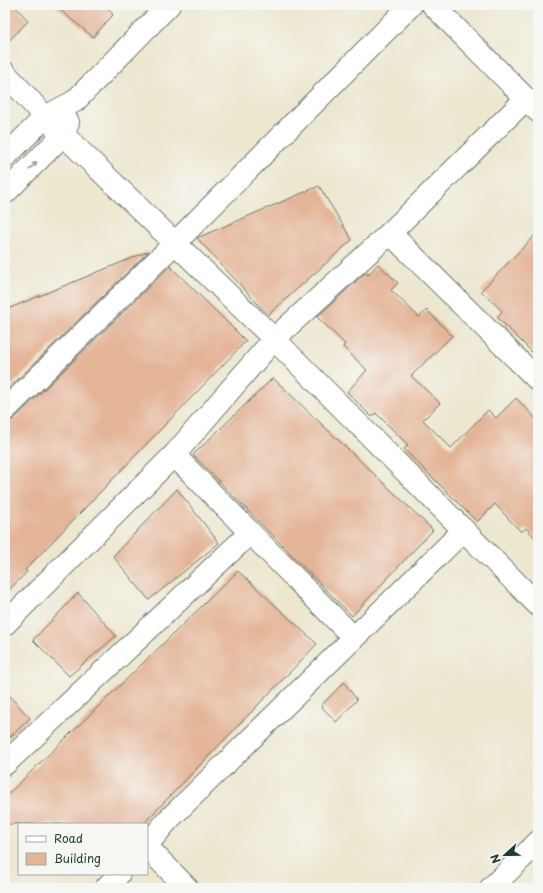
<svg xmlns="http://www.w3.org/2000/svg" width="543" height="893" viewBox="0 0 543 893" font-family="'Playpen Sans',sans-serif">
  <style>
    .building { fill: #e4b496 }
    .lines { fill: none; stroke-linecap: round; stroke-linejoin: round }
    .minor-casing { stroke: #67786a; stroke-width: 24 }
    .minor { stroke: #fff; stroke-width: 22 }
    .oneway { fill: #8f9e9a }
  </style>
  <rect width="100%" height="100%" fill="#f6f6f2"/>
  <filter id="ink" filterUnits="userSpaceOnUse"><feTurbulence type="fractalNoise" baseFrequency=".025" numOctaves="2"/><feDisplacementMap in="SourceGraphic" scale="8" xChannelSelector="R" yChannelSelector="G"/><feConvolveMatrix kernelMatrix="1 2 1 2 8 2 1 2 1" color-interpolation-filters="sRGB"/></filter>
  <filter id="wash" filterUnits="userSpaceOnUse"><feTurbulence type="fractalNoise" baseFrequency=".012" numOctaves="4" result="noise"/><feDisplacementMap in="SourceGraphic" scale="16" xChannelSelector="R" yChannelSelector="G"/><feGaussianBlur stdDeviation="0.9" result="paint"/><feColorMatrix in="noise" values="0 0 0 0 0 0 0 0 0 0 0 0 0 0 0 0 0 1.4 0 .05"/><feComposite in="paint" operator="in"/></filter>
  <g filter="url(#wash)">
    <rect width="100%" height="100%" fill="#ede7cf"/>
    <g id="blocks">
      <g class="building">
        <polygon points="5,5 14,5 28,21 5,45"/>
        <polygon points="54,5 106,5 113,15 93,37"/>
        <polygon points="319,186 352,240 268,315 197,238"/>
        <polygon points="538,232 538,358 497,317 502,311 481,291"/>
        <polygon points="149,251 5,392 5,310"/>
        <polygon points="378,264 398,283 391,290 419,317 427,310 452,336 411,376 440,403 423,420 451,448 488,410 496,418 516,398 538,421 538,541 526,528 521,532 495,504 477,522 404,449 408,445 376,413 372,417 347,392 367,370 343,347 345,344 317,317 365,273 368,275"/>
        <polygon points="170,266 246,341 25,570 27,572 5,594 5,422 14,419"/>
        <polygon points="273,378 433,530 352,616 193,455"/>
        <polygon points="177,489 219,543 149,600 113,556"/>
        <polygon points="238,571 317,644 143,824 5,824 5,797"/>
        <polygon points="78,593 116,636 69,676 33,640"/>
        <polygon points="344,682 357,700 336,722 321,706"/>
        <polygon points="5,691 30,718 5,742"/>
      </g>
    </g>
  </g>
  <g filter="url(#ink)">
    <use href="#blocks" fill-opacity="0" stroke="#67786a" stroke-width="1"/>
    <g class="lines">
      <g class="minor-casing">
        <g id="minor">
          <polyline points="433,5 538,111"/>
          <polyline points="5,73 45,117 274,339 538,605"/>
          <polyline points="5,157 45,117 75,101 169,5"/>
          <polyline points="5,193 64,134 68,122"/>
          <polyline points="390,233 538,380"/>
          <polyline points="5,410 175,243 411,5"/>
          <polyline points="174,455 353,637"/>
          <polyline points="5,624 174,455 274,339 390,233 526,99"/>
          <polyline points="5,764 250,533"/>
          <polyline points="147,845 168,820 464,530"/>
          <polyline points="147,847 187,888"/>
          <polyline points="106,888 119,874"/>
          <polyline points="491,888 538,842"/>
        </g>
      </g>
      <use href="#minor" class="minor"/>
    </g>
    <defs><path id="oneway-solid" d="M-6-.8H1V-3.2L6.5 0L1 3.2V.8H-6Z"/></defs>
    <use class="oneway" href="#oneway-solid" transform="translate(33 166) rotate(-45)"/>
  </g>
  <rect width="543" height="893" fill="none" stroke="#f6f6f2" stroke-width="20"/>
  <rect x="18" y="823" width="130" height="52" fill="#f6f6f2" stroke="#a0aca6"/>
  <rect x="26" y="836" width="20" height="6" fill="#ffffff" stroke="#a0aca6"/>
  <text x="54" y="843" font-size="12" fill="#1f3d34">Road</text>
  <rect x="26" y="853" width="20" height="12" fill="#e4b496" stroke="#a0aca6"/>
  <text x="54" y="863" font-size="12" fill="#1f3d34">Building</text>
  <g transform="translate(505 855) rotate(248)" stroke="#f6f6f2" stroke-width="3" paint-order="stroke">
  <path d="M0-3L7 15L0 10L-7 15Z" fill="#1f3d34"/>
  <text y="-6" font-size="11" font-weight="bold" text-anchor="middle" fill="#1f3d34">N</text>
  </g>
</svg>
